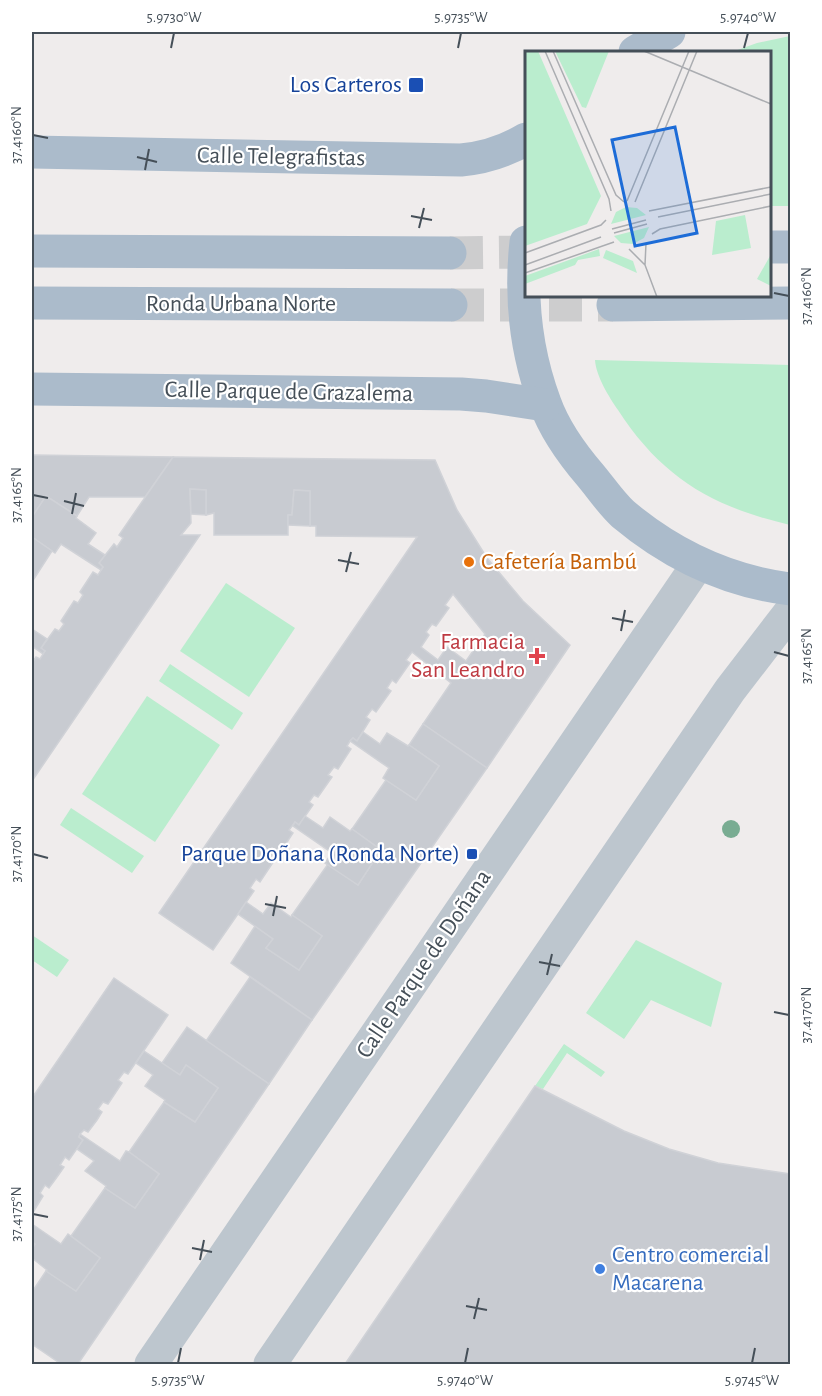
<svg xmlns="http://www.w3.org/2000/svg" width="822" height="1396" viewBox="0 0 822 1396" font-family="'Alegreya Sans',sans-serif">
  <style>
    .green { fill: #baedce }
    .building { fill: #c8cbd1; stroke: #d0d2d7; stroke-width: 1.5; fill-rule: evenodd }
    .lines { fill: none; stroke-linecap: round; stroke-linejoin: round }
    .major-tunnel { stroke: #cdcdce; stroke-width: 33; stroke-dasharray: 33 16; stroke-linecap: butt }
    .minor { stroke: #bdc6ce; stroke-width: 33 }
    .major { stroke: #abbbcb; stroke-width: 33 }
    .tree { fill: #79ac92 }
    .ticks { fill: none; stroke: #454f58; stroke-width: 2 }
    .transit-dot { fill: #1a4fb4; stroke: #fff; stroke-width: 2 }
    .food-dot { fill: #e8710a; stroke: #fff; stroke-width: 2 }
    .health-dot { fill: #e0444e; stroke: #fff; stroke-width: 2 }
    .shop-dot { fill: #3f7fe0; stroke: #fff; stroke-width: 2 }
    .labels { text-anchor: middle; dominant-baseline: central; stroke-width: 4.5; stroke-linejoin: round; paint-order: stroke }
    .transit-label { font-size: 24px; fill: #164399; stroke: #fff; text-anchor: end }
    .street-label { font-size: 24px; fill: #454f58; stroke: #fff }
    .food-label { font-size: 24px; fill: #c56008; stroke: #fff; text-anchor: start }
    .health-label { font-size: 24px; fill: #be3a42; stroke: #fff; text-anchor: end }
    .shop-label { font-size: 24px; fill: #366cbe; stroke: #fff; text-anchor: start }
    .inset-road { fill: none; stroke: #abadb1; stroke-width: 1.5 }
    .view { fill: #1d6cd7; fill-opacity: 0.15; stroke: #1d6cd7; stroke-width: 3 }
    .inset-edge { fill: none; stroke: #454f58; stroke-width: 3 }
    .neatline { fill: none; stroke: #454f58; stroke-width: 2 }
    .ticks-label { font-size: 15px; text-anchor: middle; fill: #454f58 }
  </style>
  <rect width="100%" height="100%" fill="#efecec"/>
  <g class="green">
    <polygon points="790,36 790,206 770,206 770,52 732,52 757,43"/>
    <path d="M595,360L790,365V525C713,507 662,478 618,410C609,397 596,376 595,360Z"/>
    <polygon points="226,583 295,628 249,697 180,651"/>
    <polygon points="170,664 243,713 232,730 159,681"/>
    <polygon points="147,696 220,745 155,842 82,794"/>
    <polygon points="71,808 144,856 132,873 60,825"/>
    <polygon points="32,935 69,960 57,977 32,960"/>
    <polygon points="636,940 722,983 711,1027 651,1000 624,1039 586,1013"/>
    <polygon points="564,1044 605,1072 601,1077 567,1053 543,1089 535,1086"/>
  </g>
  <g class="building">
    <polygon points="32,455 173,457 145,497 89,497 77,516 46,496 32,517"/>
    <path d="M173,457L435,460L457,510L487,558L523,601L570,645L487,768L423,724L451,683L412,652L406,660L410,663L396,683L392,680L387,688L391,691L376,712L372,709L366,717L370,720L357,741L353,738L350,741L347,746L351,749L338,769L334,767L328,775L332,777L318,797L314,795L309,802L313,805L299,825L295,822L289,830L293,833L280,853L276,851L270,858L274,861L260,882L256,879L250,888L254,891L213,950L159,913L417,537L316,536V526H310V491L294,490L292,515H288V535H214V513L206,515V490L190,489L191,523L181,535H200L32,781V663L36,657L40,659L45,651L41,648L55,629L59,631L64,624L61,621L74,601L78,603L83,595L80,592L93,572L98,575L103,567L99,563L114,544L117,547L123,538L119,535ZM453,594L485,634L466,661L447,647L438,660L421,647L429,635L426,632L432,624L436,626L449,608L445,605Z"/>
    <polygon points="190,489 206,490 206,515 191,514"/>
    <polygon points="294,490 310,491 310,526 288,525 288,515 292,515"/>
    <polygon points="46,496 77,516 76,518 96,533 88,544 105,555 99,563 103,567 101,570 61,544 55,553 32,537 32,517"/>
    <polygon points="32,537 52,551 32,582"/>
    <polygon points="32,629 47,639 41,648 45,651 43,654 32,646"/>
    <polygon points="423,724 487,768 312,1020 231,963 255,926 273,939 266,948 299,970 322,936 292,915 328,864 358,885 381,850 352,829 386,780 416,800 439,766 409,745"/>
    <polygon points="363,732 380,744 387,733 408,746 409,745 439,766 416,800 383,778 389,768 350,741 353,738 357,741"/>
    <polygon points="305,816 323,828 330,817 350,831 352,829 381,850 358,885 325,863 332,853 293,826 295,822 299,825"/>
    <polygon points="246,902 263,914 271,903 291,917 292,915 322,936 299,970 266,948 273,939 238,914"/>
    <polygon points="250,977 312,1020 269,1084 206,1041"/>
    <polygon points="114,978 168,1015 128,1074 124,1072 118,1080 122,1083 108,1104 103,1102 98,1109 102,1112 97,1120 88,1132 84,1130 80,1134 79,1137 83,1140 69,1160 65,1157 60,1165 64,1167 57,1177 49,1188 45,1185 40,1193 43,1196 32,1214 32,1098"/>
    <polygon points="187,1027 269,1084 78,1364 61,1364 32,1344 32,1292 46,1271 76,1291 100,1258 71,1236 105,1188 135,1208 159,1174 129,1152 164,1102 195,1122 218,1088 186,1065 180,1075 162,1063"/>
    <polygon points="144,1051 180,1075 186,1065 218,1088 195,1122 164,1102 165,1100 145,1086 153,1075 136,1063"/>
    <polygon points="535,1086 624,1131 669,1149 718,1163 790,1174 790,1364 345,1364"/>
    <polygon points="80,1134 120,1161 126,1151 129,1152 159,1174 135,1208 105,1188 106,1186 85,1171 94,1161 77,1149 83,1140 79,1137"/>
    <polygon points="32,1224 61,1244 68,1234 100,1258 76,1291 46,1271 47,1270 32,1258 32,1249 35,1244 32,1241"/>
  </g>
  <g class="lines">
    <g class="major-tunnel">
      <polyline points="450,253 526,252"/>
      <polyline points="451,305 613,305"/>
    </g>
    <g class="minor">
      <polyline points="151,1364 698,564"/>
      <polyline points="270,1364 730,690 790,612"/>
    </g>
    <g class="major">
      <polyline points="635,52 669,32"/>
      <path d="M32,152L461,160C484,158 506,151 526,139"/>
      <path d="M526,242C520,297 526,352 545,403C555,431 572,454 591,476C601,488 611,503 623,514C672,555 727,581 790,589"/>
      <polyline points="770,247 790,247"/>
      <polyline points="32,251 450,253"/>
      <polyline points="32,303 451,305"/>
      <polyline points="613,305 790,303"/>
      <polyline points="32,389 461,394 486,396 545,405"/>
    </g>
  </g>
  <circle class="tree" cx="731" cy="829" r="9"/>
  <path class="ticks" d="M171,48L174,33M458,48L461,33M744,48L748,33M33,135L48,138M137,157L157,162M145,170L149,149M411,216L432,220M419,228L424,208M774,293L789,296M33,495L48,498M64,501L84,506M72,514L76,493M338,560L359,564M346,572L351,552M612,618L633,622M621,631L625,610M774,652L789,656M33,854L48,858M265,904L286,908M273,916L277,896M539,962L560,966M547,975L552,954M774,1012L789,1015M33,1214L48,1217M192,1248L212,1252M200,1260L204,1240M466,1306L487,1310M474,1319L479,1298M178,1363L181,1348M465,1363L468,1348M752,1363L755,1348"/>
  <g class="transit-dot">
    <rect x="408" y="77" width="16" height="16" rx="3"/>
    <rect x="466" y="848" width="12" height="12" rx="3"/>
  </g>
  <circle class="food-dot" cx="469" cy="562" r="6"/>
  <path class="health-dot" d="M534 647h6v6h6v6h-6v6h-6v-6h-6v-6h6z"/>
  <circle class="shop-dot" cx="600" cy="1269" r="6"/>
  <g class="labels">
    <g class="transit-label">
      <text x="402" y="85">Los Carteros</text>
      <text x="460" y="854">Parque Doñana (Ronda Norte)</text>
    </g>
    <g class="street-label">
      <text transform="translate(281 157) rotate(1)">Calle Telegrafistas</text>
      <text x="241" y="304">Ronda Urbana Norte</text>
      <text transform="translate(289 392) rotate(1)">Calle Parque de Grazalema</text>
      <text transform="translate(424 964) rotate(-56)">Calle Parque de Doñana</text>
    </g>
    <g class="food-label">
      <text x="481" y="562">Cafetería Bambú</text>
    </g>
    <g class="health-label">
      <text x="525" y="642">Farmacia<tspan x="525" dy="28">San Leandro</tspan></text>
    </g>
    <g class="shop-label">
      <text x="612" y="1255">Centro comercial<tspan x="612" dy="28">Macarena</tspan></text>
    </g>
  </g>
  <g transform="translate(525 51)">
    <rect width="246" height="246" fill="#efecec"/>
    <path d="M0,0H13L76,145L62,173L0,195ZM30,0H84L61,57L57,56ZM101,156L112,157L121,164L86,173L91,161ZM220,164L226,197L187,204L191,170ZM124,176L119,187L108,193L96,192L89,185ZM74,198L75,205L53,209L50,214L0,233V225ZM81,199L108,210L112,222L78,207ZM245,205H246V235L232,228Z" fill="#baedce"/>
    <path class="inset-road" d="M20,0L84,148L86,160M28,0L91,144L99,151M119,0L246,53M102,150L164,0M110,151L172,0M124,160L246,136M133,166L246,143M87,178L121,169M89,182L122,173M127,183L135,178L246,155M121,192L120,214L132,246M104,198L120,214M0,202L76,174L81,169M0,214L76,186M0,222L89,191"/>
    <path class="view" d="M150,76L172,182L110,195L87,89Z"/>
    <rect width="246" height="246" class="inset-edge"/>
  </g>
  <rect width="822" height="1396" fill="none" stroke="#ffffff" stroke-width="66"/>
  <rect x="33" y="33" width="756" height="1330" class="neatline"/>
  <g class="ticks-label">
    <text x="174" y="22">5.9730°W</text>
    <text x="461" y="22">5.9735°W</text>
    <text x="748" y="22">5.9740°W</text>
    <text transform="translate(16 135) rotate(-90)" y="5">37.4160°N</text>
    <text transform="translate(806 296) rotate(-90)" y="5">37.4160°N</text>
    <text transform="translate(16 495) rotate(-90)" y="5">37.4165°N</text>
    <text transform="translate(806 656) rotate(-90)" y="5">37.4165°N</text>
    <text transform="translate(16 854) rotate(-90)" y="5">37.4170°N</text>
    <text transform="translate(806 1015) rotate(-90)" y="5">37.4170°N</text>
    <text transform="translate(16 1214) rotate(-90)" y="5">37.4175°N</text>
    <text x="178" y="1385">5.9735°W</text>
    <text x="465" y="1385">5.9740°W</text>
    <text x="752" y="1385">5.9745°W</text>
  </g>
</svg>
